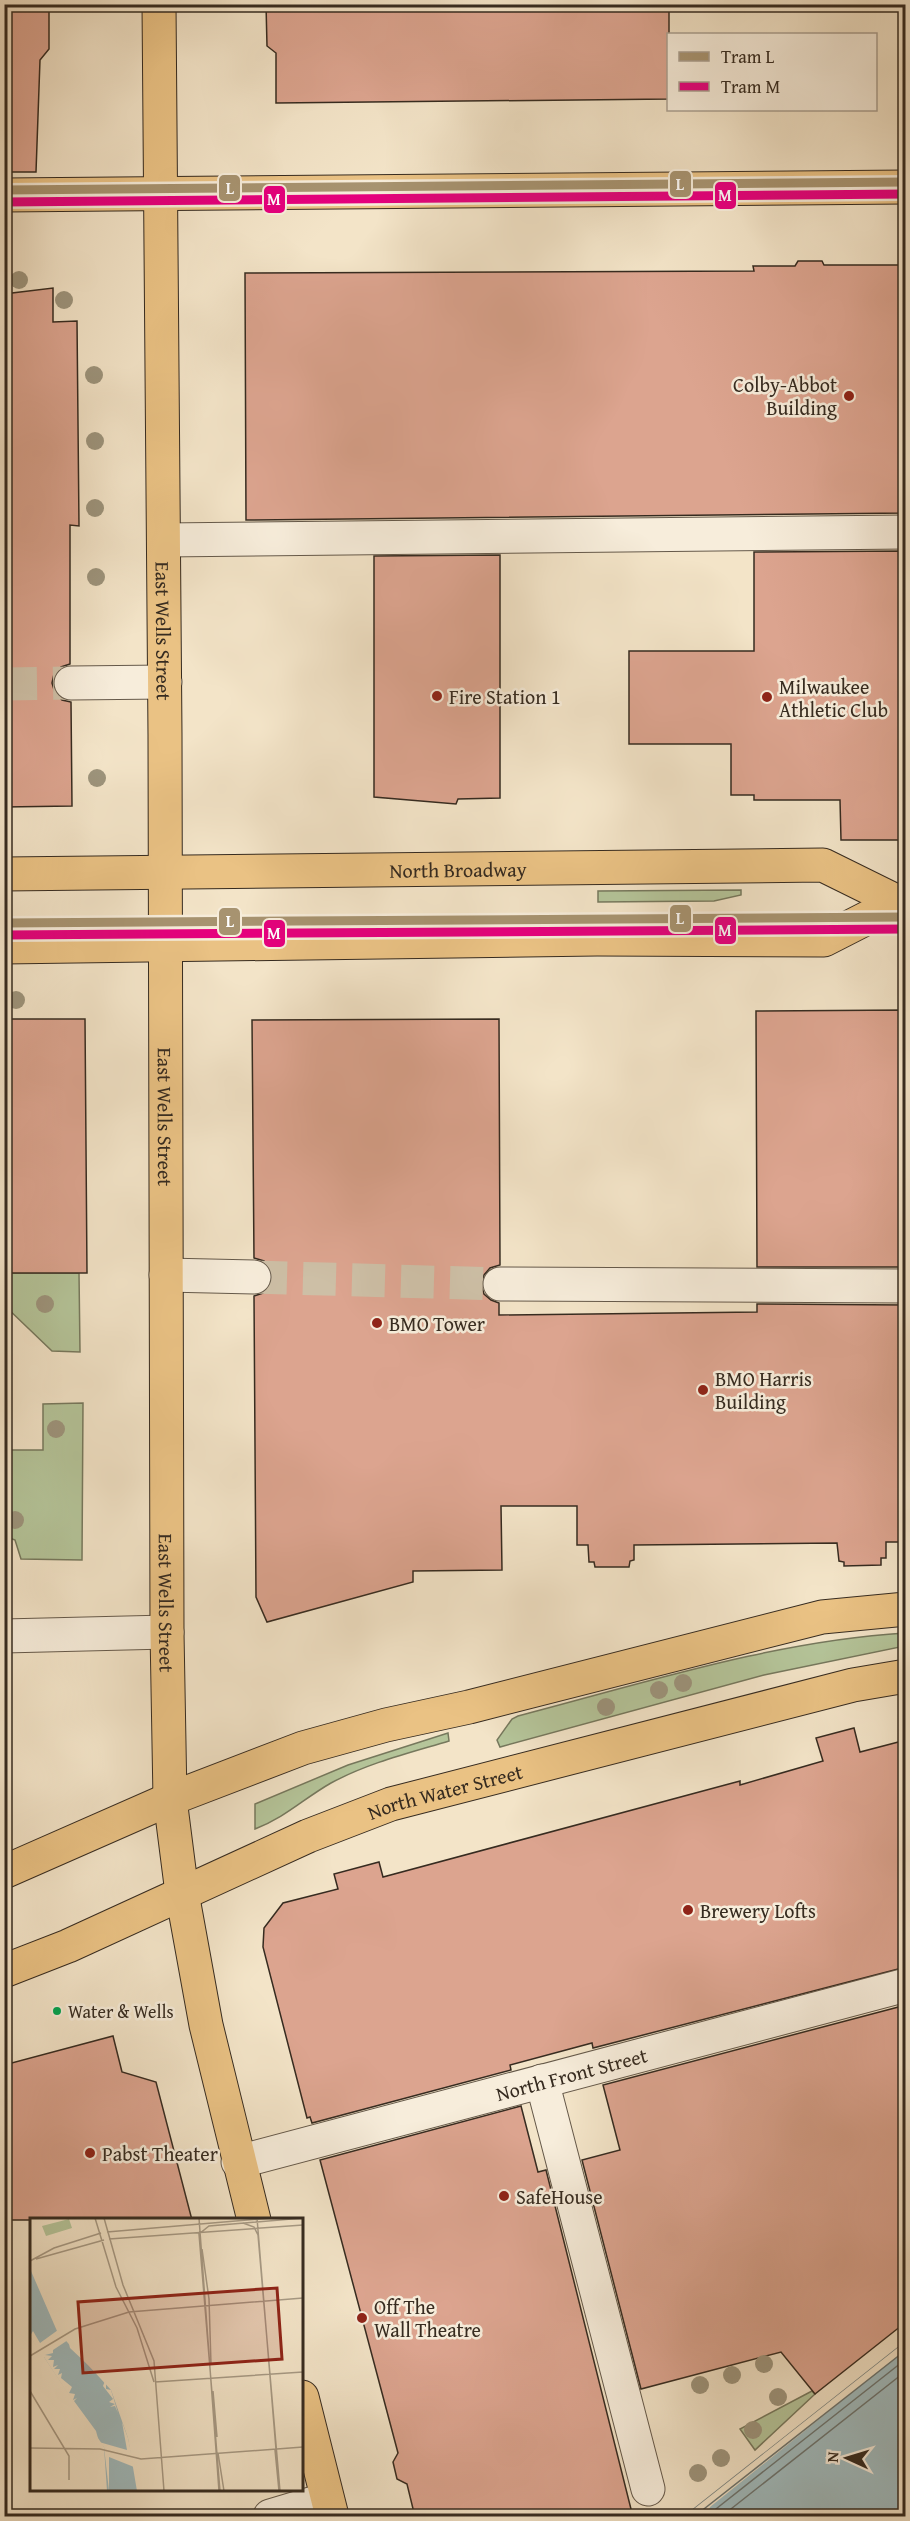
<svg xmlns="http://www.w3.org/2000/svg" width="910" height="2521" viewBox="0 0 910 2521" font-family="'Gentium Book Plus',serif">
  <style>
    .green { fill: #b5c59a; stroke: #76785d; stroke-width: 1.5 }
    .water { fill: #a0bcc0; stroke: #768280; stroke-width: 1.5 }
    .pier { fill: #f3e4c8 }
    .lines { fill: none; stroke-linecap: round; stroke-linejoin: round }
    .shore { stroke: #6b7470; stroke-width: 1.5 }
    .building { fill: #dca48f; stroke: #362b20; stroke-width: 1.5 }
    .minor-tunnel { stroke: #cdbfa6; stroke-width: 33; stroke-dasharray: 33 16; stroke-linecap: butt }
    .minor-casing { stroke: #65594a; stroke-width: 35 }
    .major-casing { stroke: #362b20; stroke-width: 35 }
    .minor { stroke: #f7eddb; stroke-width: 33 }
    .major { stroke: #eac284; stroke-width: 33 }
    .tram-1-casing { stroke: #f7eddb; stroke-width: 14 }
    .tram-2-casing { stroke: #f7eddb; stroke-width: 14 }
    .tram-1 { stroke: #a79370; stroke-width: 9 }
    .tram-2 { stroke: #e5007d; stroke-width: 9 }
    .tree { fill: #9d947c }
    .poi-dot { fill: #8f2418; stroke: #f7eddb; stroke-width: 2 }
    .bus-dot { fill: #00a651; stroke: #f7eddb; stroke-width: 2 }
    .labels { text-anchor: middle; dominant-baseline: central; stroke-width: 5; stroke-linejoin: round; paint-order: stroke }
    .bus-label { font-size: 18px; fill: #362b20; stroke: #f7eddb; text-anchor: start }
    .poi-label { font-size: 20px; fill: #362b20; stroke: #f7eddb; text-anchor: start }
    .street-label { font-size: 20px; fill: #362b20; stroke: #f7eddb }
    .inset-road { fill: none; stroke: #a79a85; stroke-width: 1.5 }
    .view { fill: #8f2418; fill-opacity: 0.15; stroke: #8f2418; stroke-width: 3 }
    .inset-edge { fill: none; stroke: #362b20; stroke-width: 3 }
    .line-badge { stroke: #f7eddb; stroke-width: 2 }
    .badge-label { font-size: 16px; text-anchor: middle; font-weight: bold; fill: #fff }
  </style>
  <rect width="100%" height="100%" fill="#f3e4c8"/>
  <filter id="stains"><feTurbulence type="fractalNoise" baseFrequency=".00333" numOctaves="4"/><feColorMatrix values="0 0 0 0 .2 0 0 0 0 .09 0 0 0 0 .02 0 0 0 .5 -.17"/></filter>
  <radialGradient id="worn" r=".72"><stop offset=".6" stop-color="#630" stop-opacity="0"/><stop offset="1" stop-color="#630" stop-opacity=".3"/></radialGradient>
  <g class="green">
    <polygon points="741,890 741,895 714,901 598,902 598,891"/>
    <polygon points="4,1273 79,1273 80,1352 52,1351 5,1306"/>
    <polygon points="83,1403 82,1560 21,1559 15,1540 5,1536 5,1450 43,1450 43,1404"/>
    <path d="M905,1633V1646L764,1675L500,1747L497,1740L512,1719L518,1716C645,1683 774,1641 905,1633Z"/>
    <path d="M448,1733L449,1741C409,1753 368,1763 331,1783C303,1799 286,1817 255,1829V1804L348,1765Z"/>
    <polygon points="812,2391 815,2394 755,2450 740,2429"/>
  </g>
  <polygon class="water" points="905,2342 905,2516 685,2516"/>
  <polygon class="pier" points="905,2342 905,2350 710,2507 706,2516 685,2516"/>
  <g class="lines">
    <g class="shore">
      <polyline points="695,2516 906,2350"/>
      <polyline points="707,2516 906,2359"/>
      <polyline points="722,2516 906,2371"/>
    </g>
  </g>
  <g class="building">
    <polygon points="4,4 49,4 49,49 40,60 36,172 4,172"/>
    <polygon points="266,4 669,4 669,99 276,103 276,53 267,46"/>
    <polygon points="798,261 822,261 824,265 906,265 906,513 246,520 245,273 754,271 753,266 795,266"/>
    <polygon points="53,288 53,322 77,321 79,526 70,525 70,664 61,667 54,674 52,683 55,693 62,700 71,702 72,806 4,807 4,294"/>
    <polygon points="906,551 906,840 841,840 840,800 754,800 754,795 731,795 731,744 629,744 629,651 754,651 754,552"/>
    <polygon points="500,555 500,798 458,799 456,804 374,797 374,556"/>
    <polygon points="906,1010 906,1267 757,1267 756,1011"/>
    <polygon points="4,1019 85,1019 87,1273 4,1273"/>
    <polygon points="499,1019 500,1265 490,1268 484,1275 481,1284 484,1294 491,1300 499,1303 499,1315 757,1312 757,1304 906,1305 906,1542 886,1542 886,1558 881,1558 881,1565 844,1566 844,1562 839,1561 837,1543 634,1545 634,1560 630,1561 629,1567 595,1567 594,1562 589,1562 588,1545 577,1545 577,1506 501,1506 502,1570 413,1571 413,1582 267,1622 256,1597 254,1296 263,1293 270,1287 273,1277 270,1268 264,1261 254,1258 252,1020"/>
    <polygon points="854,1728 860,1752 906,1740 906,1967 593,2048 592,2043 510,2065 511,2070 312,2123 310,2117 307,2118 263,1947 264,1928 283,1903 338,1889 334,1874 379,1862 383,1877 740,1781 740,1785 823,1761 816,1738"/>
    <polygon points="906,2005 906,2322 815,2394 781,2352 641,2389 582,2160 620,2150 603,2085"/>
    <polygon points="113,2036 122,2072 156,2082 192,2220 4,2220 4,2065"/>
    <polygon points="521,2106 538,2172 546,2170 633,2517 415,2517 407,2484 397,2479 393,2462 398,2453 320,2160"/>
  </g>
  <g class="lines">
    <g class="minor-tunnel">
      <polyline points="4,684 71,683"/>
      <polyline points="254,1277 500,1284"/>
    </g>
    <g class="minor-casing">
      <g id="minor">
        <polyline points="164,540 906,532"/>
        <polyline points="71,683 165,682"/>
        <polyline points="166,1275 254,1277"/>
        <polyline points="500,1284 906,1286"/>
        <polyline points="4,1636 167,1632"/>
        <polyline points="542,2081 648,2489"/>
        <path id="s1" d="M238,2162L906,1985"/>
        <polyline points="270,2516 327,2499"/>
      </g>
    </g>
    <g class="major-casing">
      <g id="major">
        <path id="s2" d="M159,4L165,735L167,1632L170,1799L182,1893L206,2025L254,2220"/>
        <polyline points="4,195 906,187"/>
        <path id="s3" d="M4,874L823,865L902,904"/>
        <polyline points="4,947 597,939 824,940 869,917 906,904"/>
        <polyline points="4,1872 170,1799 303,1748 386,1725 469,1707 822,1617 906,1609"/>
        <path id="s4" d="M4,1971L68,1946L308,1836L391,1804L853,1685L906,1676"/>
        <polyline points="302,2397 332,2516"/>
      </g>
    </g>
    <use href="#minor" class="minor"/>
    <use href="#major" class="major"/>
    <g class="tram-1-casing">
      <g id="tram-1">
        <polyline points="4,190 906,182"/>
        <polyline points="4,923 906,917"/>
      </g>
    </g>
    <g class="tram-2-casing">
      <g id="tram-2">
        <polyline points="4,202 906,194"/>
        <polyline points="4,935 906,929"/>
      </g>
    </g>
    <use href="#tram-1" class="tram-1"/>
    <use href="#tram-2" class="tram-2"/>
  </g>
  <g class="tree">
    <circle cx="19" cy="280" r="9"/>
    <circle cx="64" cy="300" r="9"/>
    <circle cx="94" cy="375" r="9"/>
    <circle cx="95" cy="441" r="9"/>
    <circle cx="95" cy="508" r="9"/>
    <circle cx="96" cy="577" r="9"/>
    <circle cx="97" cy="778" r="9"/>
    <circle cx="16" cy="1000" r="9"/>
    <circle cx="45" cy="1304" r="9"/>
    <circle cx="56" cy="1429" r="9"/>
    <circle cx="15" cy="1520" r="9"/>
    <circle cx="683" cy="1683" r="9"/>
    <circle cx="659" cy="1690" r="9"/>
    <circle cx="606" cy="1707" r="9"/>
    <circle cx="764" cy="2364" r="9"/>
    <circle cx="732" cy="2375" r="9"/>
    <circle cx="700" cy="2385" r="9"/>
    <circle cx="778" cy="2397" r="9"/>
    <circle cx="753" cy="2430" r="9"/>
    <circle cx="721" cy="2458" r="9"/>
    <circle cx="698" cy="2473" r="9"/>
  </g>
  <g class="poi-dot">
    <circle cx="849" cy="396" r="6"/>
    <circle cx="437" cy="696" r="6"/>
    <circle cx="767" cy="697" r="6"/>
    <circle cx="377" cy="1323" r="6"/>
    <circle cx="703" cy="1390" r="6"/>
    <circle cx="688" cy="1910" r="6"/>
    <circle cx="90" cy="2153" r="6"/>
    <circle cx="504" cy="2196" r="6"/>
    <circle cx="362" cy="2318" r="6"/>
  </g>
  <circle class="bus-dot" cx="57" cy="2011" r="5"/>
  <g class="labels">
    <g class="bus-label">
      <text x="68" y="2011">Water &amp; Wells</text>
    </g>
    <g class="poi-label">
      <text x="837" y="384" text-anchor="end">Colby-Abbot<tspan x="837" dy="23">Building</tspan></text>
      <text x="779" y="686">Milwaukee<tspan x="779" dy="23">Athletic Club</tspan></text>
      <text x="449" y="696">Fire Station 1</text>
      <text x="389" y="1323">BMO Tower</text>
      <text x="715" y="1378">BMO Harris<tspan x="715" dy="23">Building</tspan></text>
      <text x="700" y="1910">Brewery Lofts</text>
      <text x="102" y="2153">Pabst Theater</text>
      <text x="516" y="2196">SafeHouse</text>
      <text x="374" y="2306">Off The<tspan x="374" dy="23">Wall Theatre</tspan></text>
    </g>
    <g class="street-label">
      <text stroke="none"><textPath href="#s2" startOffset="627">East Wells Street</textPath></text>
      <text stroke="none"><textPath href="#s3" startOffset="454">North Broadway</textPath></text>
      <text stroke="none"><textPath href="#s2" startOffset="1113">East Wells Street</textPath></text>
      <text stroke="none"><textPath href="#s2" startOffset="1599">East Wells Street</textPath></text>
      <text stroke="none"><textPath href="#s4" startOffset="477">North Water Street</textPath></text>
      <text stroke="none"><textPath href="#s1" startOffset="345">North Front Street</textPath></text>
    </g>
  </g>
  <g transform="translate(30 2218)">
    <rect width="273" height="273" fill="#f3e4c8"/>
    <path d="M39,1L42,10L16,18L12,8Z" fill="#b5c59a"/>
    <path d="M1,53L27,113L81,172L98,220L107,273H77L74,229L0,118Z" fill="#a0bcc0"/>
    <path d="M28,112L76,164V171L81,172L88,195L85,188L80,189L85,186L79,184L83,181L73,168L75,163L40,130L38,122L23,132V135L15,137L22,138L18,142H24L23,149L28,147L24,151H30L28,157L32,155L31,160L42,169L39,175L45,176L43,182L47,180L44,183L66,213L69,224L97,232L92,204L98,220L104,249L79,239V273L74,229L69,224L14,139H12L0,118L3,113L10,125Z" fill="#f3e4c8"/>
    <path class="inset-road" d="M65,0L86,69L107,110L124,164M74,0L93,67L124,143L134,273M169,0L189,273M227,0L249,268M213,5L224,9L228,17L250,273M77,14L242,0M79,21L273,7M172,31L179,81L181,146M6,41L74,22M0,43L24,30L71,15M0,138L45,111L99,94L273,80M125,164L273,154M0,173L39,238V262M183,173L187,219M0,230L70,231L111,241L273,229M245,232L249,273M188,235L194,273M190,273L169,16L179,8L273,0"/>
    <path class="view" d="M247,70L252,141L53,155L48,84Z"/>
    <rect width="273" height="273" class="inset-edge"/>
  </g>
  <g class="line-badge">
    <rect x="669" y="170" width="23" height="28" rx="6" fill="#a79370"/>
    <rect x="218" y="174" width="23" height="28" rx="6" fill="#a79370"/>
    <rect x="714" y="181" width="23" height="29" rx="6" fill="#e5007d"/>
    <rect x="263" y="185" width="23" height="29" rx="6" fill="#e5007d"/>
    <rect x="669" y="904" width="23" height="29" rx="6" fill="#a79370"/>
    <rect x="218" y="907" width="23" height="29" rx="6" fill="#a79370"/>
    <rect x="714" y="916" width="23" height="29" rx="6" fill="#e5007d"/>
    <rect x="263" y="919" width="23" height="29" rx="6" fill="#e5007d"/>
  </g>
  <g class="badge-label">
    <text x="680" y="190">L</text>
    <text x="230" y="194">L</text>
    <text x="725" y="201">M</text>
    <text x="274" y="205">M</text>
    <text x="680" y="924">L</text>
    <text x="230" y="927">L</text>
    <text x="725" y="936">M</text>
    <text x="274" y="939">M</text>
  </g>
  <rect width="910" height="2521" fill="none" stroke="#f3e4c8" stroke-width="24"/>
  <rect x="6" y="6" width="898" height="2509" fill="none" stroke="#362b20" stroke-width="3"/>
  <rect x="12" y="12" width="886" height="2497" fill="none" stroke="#362b20" stroke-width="1.5"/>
  <rect x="667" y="33" width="210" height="78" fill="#f7eddb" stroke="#aa9f90" stroke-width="1.5"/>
  <rect x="679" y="52" width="30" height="9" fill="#a79370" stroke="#aa9f90" stroke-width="1.5"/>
  <text x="721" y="63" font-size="18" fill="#362b20">Tram L</text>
  <rect x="679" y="82" width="30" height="9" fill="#e5007d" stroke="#aa9f90" stroke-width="1.5"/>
  <text x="721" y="93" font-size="18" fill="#362b20">Tram M</text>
  <g transform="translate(847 2458) rotate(274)" stroke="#f7eddb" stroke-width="4.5" paint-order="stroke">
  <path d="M0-4.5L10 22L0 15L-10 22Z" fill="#362b20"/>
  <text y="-9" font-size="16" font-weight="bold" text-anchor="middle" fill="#362b20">N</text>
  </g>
  <rect width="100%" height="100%" filter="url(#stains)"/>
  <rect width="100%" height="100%" fill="url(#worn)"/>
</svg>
